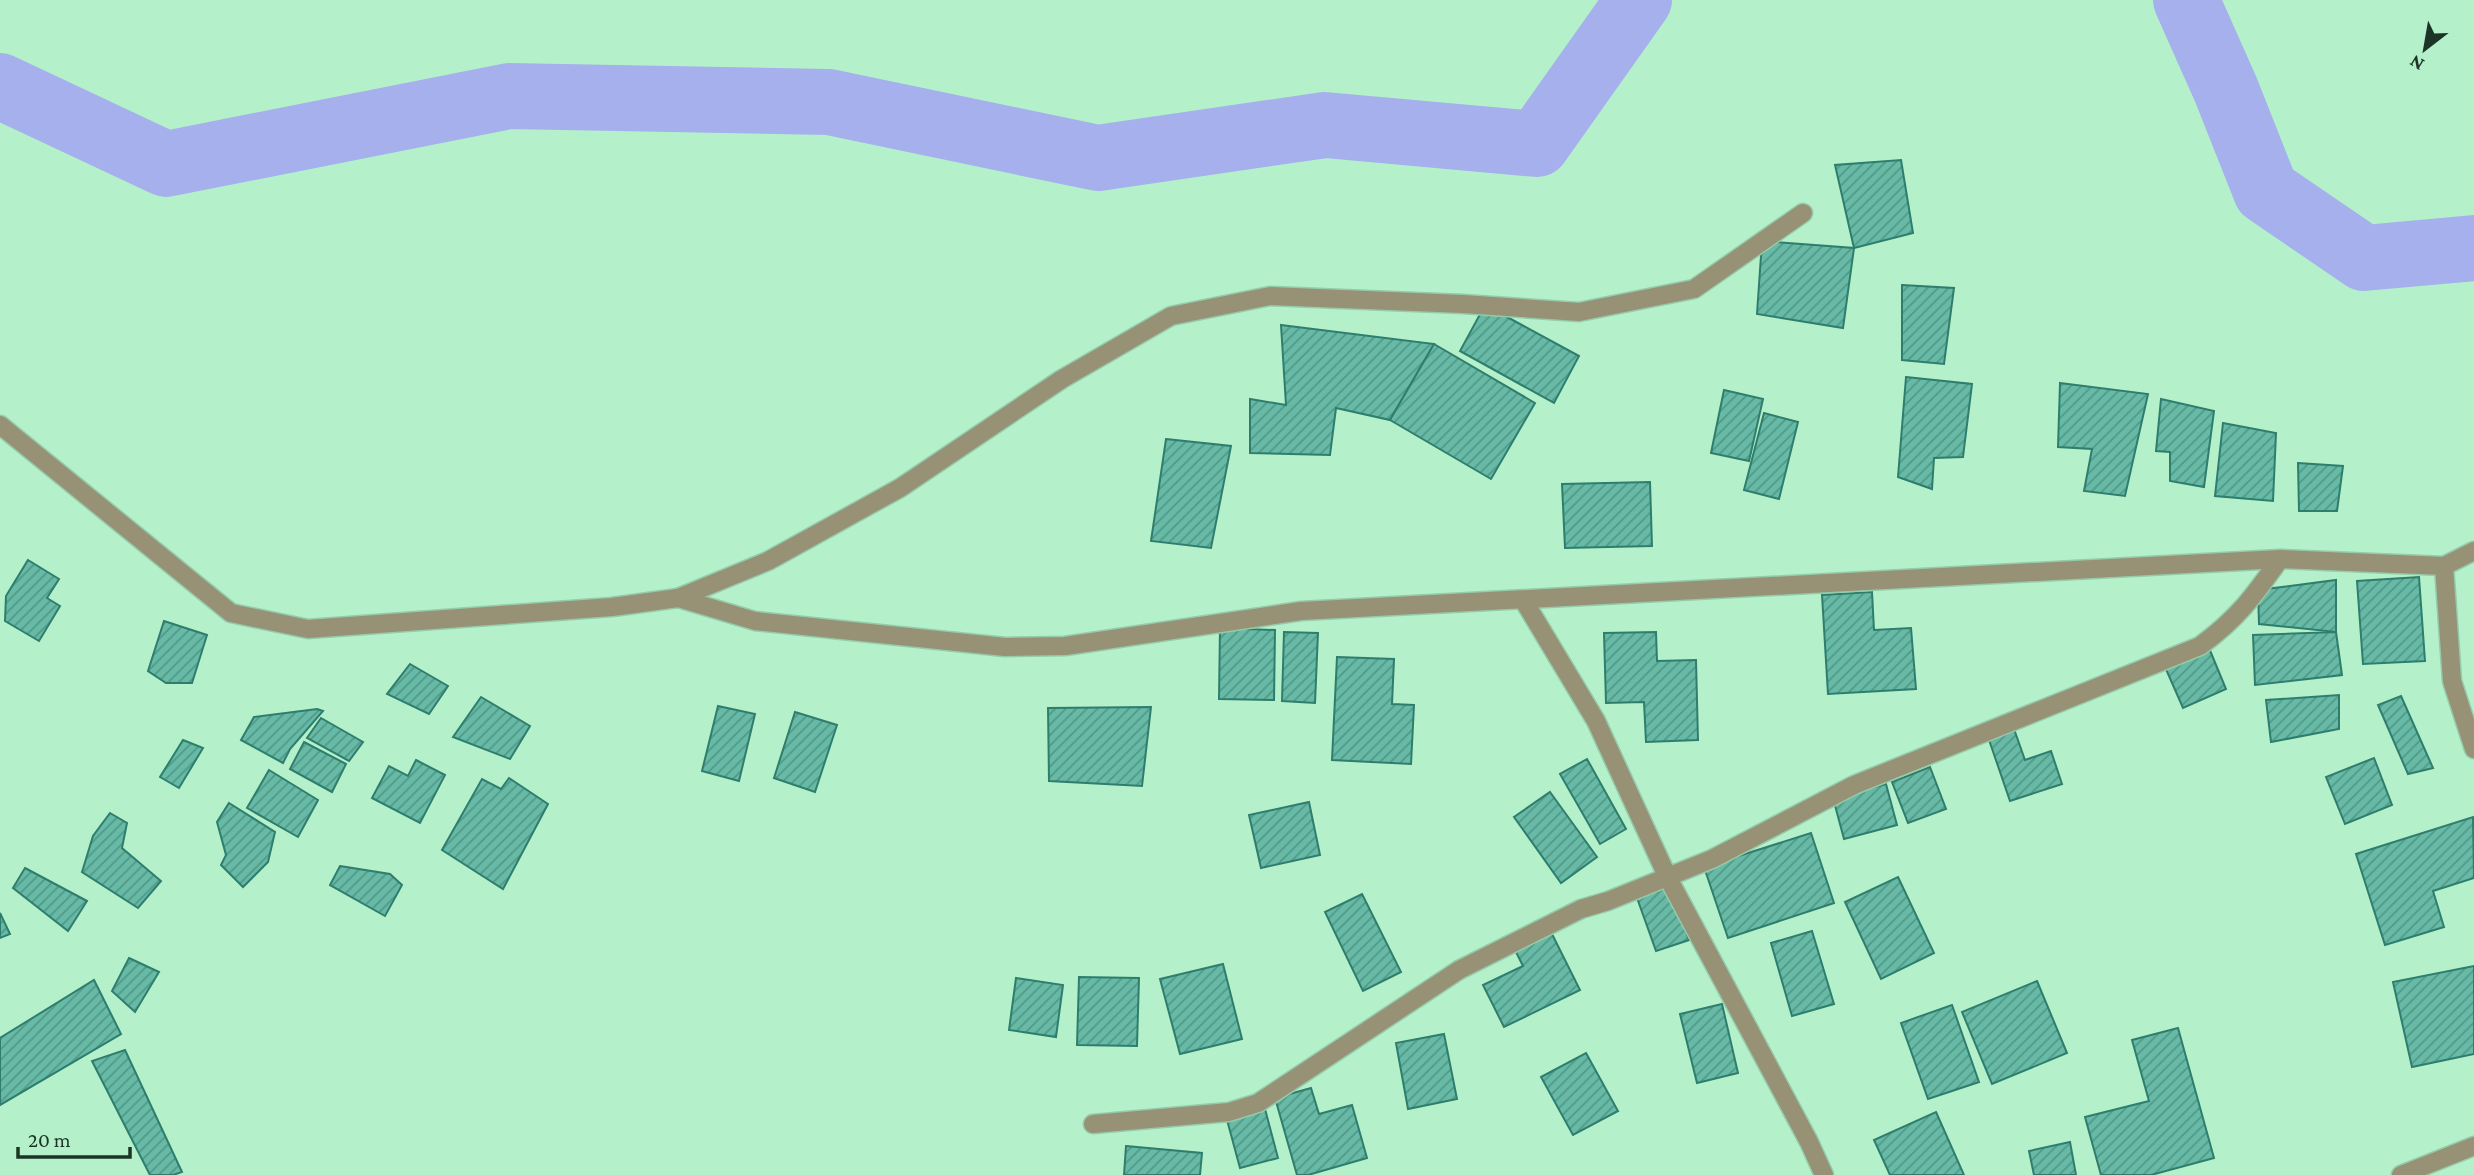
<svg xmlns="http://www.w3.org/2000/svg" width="2474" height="1175" viewBox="0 0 2474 1175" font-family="'Crimson Pro',serif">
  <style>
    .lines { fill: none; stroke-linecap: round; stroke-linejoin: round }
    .river { stroke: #a6b0ec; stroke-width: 66 }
    .building { fill: url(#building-hatch); stroke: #2f7e6d; stroke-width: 2 }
    .minor-casing { stroke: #95cbaa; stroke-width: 21 }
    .minor { stroke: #979176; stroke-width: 18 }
  </style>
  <defs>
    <pattern id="building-hatch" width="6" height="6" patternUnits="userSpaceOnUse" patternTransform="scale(1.75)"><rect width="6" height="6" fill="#66baa6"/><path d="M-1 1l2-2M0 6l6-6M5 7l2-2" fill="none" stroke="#539887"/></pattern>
  </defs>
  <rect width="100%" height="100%" fill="#b4f1cb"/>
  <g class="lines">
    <g class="river">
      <polyline points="2186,0 2226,90 2266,191 2364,258 2474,248"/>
      <polyline points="0,86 166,164 509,96 829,102 1098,158 1325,125 1537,144 1639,0"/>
    </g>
  </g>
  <g class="building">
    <polygon points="1901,160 1913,233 1854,248 1835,165"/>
    <polygon points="1762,241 1854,248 1843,328 1757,314"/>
    <polygon points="1902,285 1954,288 1944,364 1902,360"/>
    <polygon points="1485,305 1579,356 1554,403 1460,351"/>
    <polygon points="1281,325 1434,344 1390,420 1336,408 1330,455 1250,453 1250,399 1286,405"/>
    <polygon points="1434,344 1535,403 1491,479 1390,420"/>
    <polygon points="1906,377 1972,384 1963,457 1934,458 1932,489 1898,477"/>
    <polygon points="2060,383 2148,394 2125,496 2084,491 2092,449 2058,447"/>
    <polygon points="1724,390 1763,399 1749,461 1711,453"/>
    <polygon points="2161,399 2214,411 2204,487 2170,481 2170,452 2156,451"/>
    <polygon points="1764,413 1798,422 1779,499 1744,490"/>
    <polygon points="2223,423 2276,433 2273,501 2215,496"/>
    <polygon points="1166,439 1231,446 1211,548 1151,541"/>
    <polygon points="2298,463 2343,466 2337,511 2299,511"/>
    <polygon points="1650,482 1652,546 1565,548 1562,484"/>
    <polygon points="28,560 59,579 47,598 60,606 39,641 5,621 6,596"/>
    <polygon points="2419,577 2425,661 2363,664 2357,581"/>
    <polygon points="2336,580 2336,632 2259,624 2258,590"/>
    <polygon points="1872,592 1874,630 1911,628 1916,689 1828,694 1822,595"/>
    <polygon points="164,621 207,635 192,683 166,683 148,671"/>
    <polygon points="1220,628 1275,630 1274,700 1219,699"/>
    <polygon points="1284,632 1318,633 1315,703 1282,701"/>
    <polygon points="1656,632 1657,661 1696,660 1698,740 1646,742 1644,702 1606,703 1604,633"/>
    <polygon points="2336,632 2342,675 2255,685 2253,635"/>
    <polygon points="2209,648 2226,689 2183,708 2165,667"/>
    <polygon points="1337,657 1394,659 1392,704 1414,705 1411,764 1332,760"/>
    <polygon points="410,664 448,686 429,714 387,694"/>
    <polygon points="2339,695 2339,729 2271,742 2266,700"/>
    <polygon points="2401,696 2433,768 2408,774 2378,705"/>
    <polygon points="481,697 530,726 510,759 453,737"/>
    <polygon points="718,706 755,714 739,781 702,771"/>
    <polygon points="1151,707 1142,786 1049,781 1048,708"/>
    <polygon points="317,709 323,711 290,749 283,763 241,740 254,717"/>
    <polygon points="795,712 837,725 815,792 774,778"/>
    <polygon points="321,718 363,742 349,761 307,738"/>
    <polygon points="2014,729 2025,760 2051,751 2062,784 2010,801 1988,737"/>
    <polygon points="183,740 203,748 179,788 160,777"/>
    <polygon points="304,742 346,764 332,792 290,769"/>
    <polygon points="2374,758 2392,805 2345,824 2326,777"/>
    <polygon points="1587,759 1626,829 1600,844 1560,774"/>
    <polygon points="416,760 445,775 420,823 372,798 389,766 408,776"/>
    <polygon points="1930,767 1946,809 1908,823 1892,782"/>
    <polygon points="269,770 318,800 298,837 247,808"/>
    <polygon points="509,778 548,804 503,889 442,850 482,779 501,789"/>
    <polygon points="1886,784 1897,825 1844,839 1833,798"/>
    <polygon points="1550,792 1597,857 1561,883 1514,817"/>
    <polygon points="1309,802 1320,855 1261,868 1249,815"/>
    <polygon points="229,803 275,832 268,862 243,887 221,865 226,855 217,822"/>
    <polygon points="110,813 127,823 122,848 161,881 138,908 82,872 93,836"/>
    <polygon points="2473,817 2474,878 2433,891 2444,927 2385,945 2356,854"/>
    <polygon points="1811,833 1834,903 1728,938 1704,867"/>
    <polygon points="340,866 390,874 402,885 385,916 330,885"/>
    <polygon points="25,868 87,901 68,931 13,888"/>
    <polygon points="1898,877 1934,953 1881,979 1845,902"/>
    <polygon points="1670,887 1689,940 1656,951 1637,898"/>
    <polygon points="1362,894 1401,972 1363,991 1325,912"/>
    <polygon points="0,913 10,934 0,938"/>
    <polygon points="1812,931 1834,1004 1792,1016 1771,943"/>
    <polygon points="1551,932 1580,990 1504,1027 1483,985 1523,966 1515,950"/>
    <polygon points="129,958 159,972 135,1012 112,991"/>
    <polygon points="1223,964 1242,1039 1180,1054 1160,979"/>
    <polygon points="2474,966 2474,1054 2412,1067 2393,982"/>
    <polygon points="1079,977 1139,978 1137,1046 1077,1045"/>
    <polygon points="1016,978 1063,985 1056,1037 1009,1030"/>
    <polygon points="94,980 121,1034 0,1105 0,1038"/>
    <polygon points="2037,981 2067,1053 1992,1084 1962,1012"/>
    <polygon points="1722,1004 1738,1073 1697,1083 1680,1014"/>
    <polygon points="1952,1005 1979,1082 1928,1099 1901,1023"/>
    <polygon points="2178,1028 2214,1158 2151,1175 2101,1175 2085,1117 2149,1101 2132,1040"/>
    <polygon points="1444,1034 1457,1099 1408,1109 1396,1043"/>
    <polygon points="125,1050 182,1172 173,1175 150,1175 92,1061"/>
    <polygon points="1586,1053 1618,1111 1573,1135 1541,1077"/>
    <polygon points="1311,1088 1319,1114 1352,1105 1367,1158 1308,1175 1297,1175 1275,1098"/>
    <polygon points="1265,1109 1278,1158 1240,1168 1227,1120"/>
    <polygon points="1936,1112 1964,1175 1890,1175 1874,1140"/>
    <polygon points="2070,1142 2076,1175 2034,1175 2029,1151"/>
    <polygon points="1126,1146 1202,1153 1200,1175 1124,1175"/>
  </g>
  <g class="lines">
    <g class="minor-casing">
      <g id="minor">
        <polyline points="0,425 231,613 308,629 612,607 678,598 755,621 1005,647 1065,646 1301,611 2280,559 2444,566 2474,551"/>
        <polyline points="2444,566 2452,681 2474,749"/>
        <polyline points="678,598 768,561 900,488 1062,379 1171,316 1270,296 1463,304 1579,312 1694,289 1803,213"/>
        <polyline points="1524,601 1596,721 1668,878 1809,1142 1824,1175"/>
        <path d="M1093,1124L1229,1112L1258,1103L1459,970L1581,909L1608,901L1712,859L1854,785L2200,646C2238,618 2253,597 2280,559"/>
        <polyline points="2401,1175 2474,1146"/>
      </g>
    </g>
    <use href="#minor" class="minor"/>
  </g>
  <g transform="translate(2425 49) rotate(211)" stroke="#b4f1cb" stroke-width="5" paint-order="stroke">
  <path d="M0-5L12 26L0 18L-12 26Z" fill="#1b3425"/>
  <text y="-10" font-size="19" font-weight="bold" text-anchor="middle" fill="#1b3425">N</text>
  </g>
  <path d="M18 1147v10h112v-10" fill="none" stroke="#1b3425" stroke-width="3.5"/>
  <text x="28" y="1147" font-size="21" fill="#1b3425" stroke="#b4f1cb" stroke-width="5" paint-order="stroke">20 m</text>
</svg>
